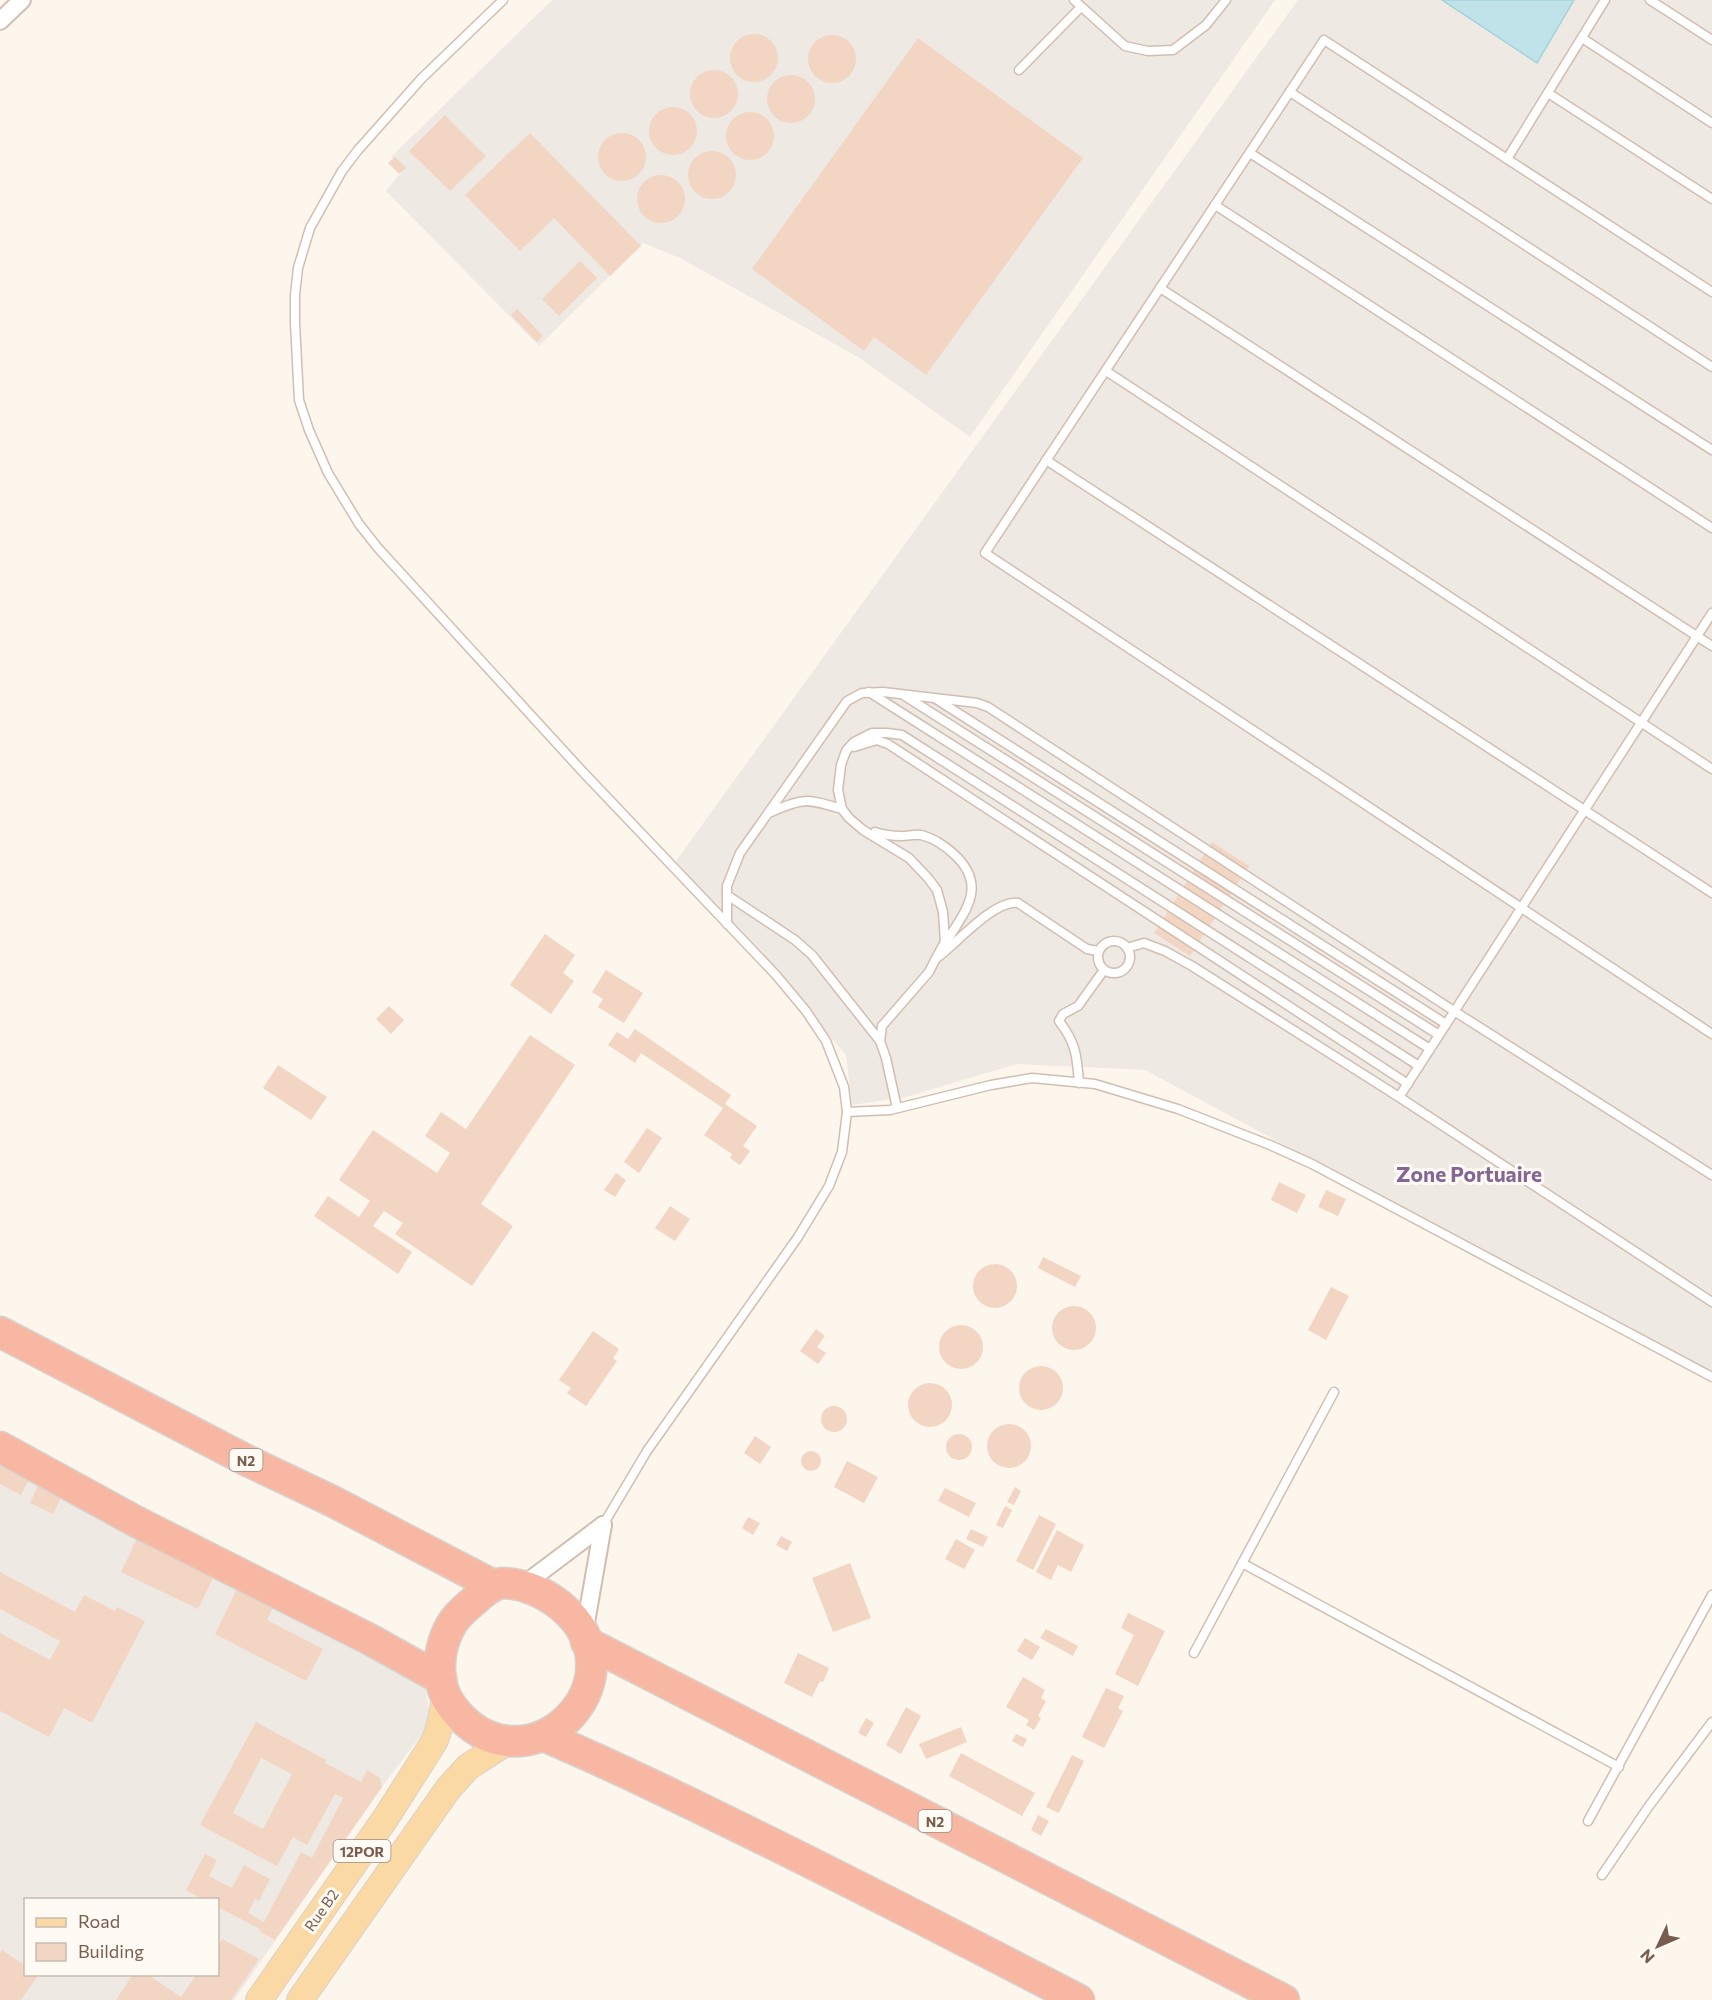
<svg xmlns="http://www.w3.org/2000/svg" width="1712" height="2000" viewBox="0 0 1712 2000" font-family="Commissioner,sans-serif">
  <style>
    .industrial { fill: #efe9e4; fill-rule: evenodd }
    .water { fill: #bfe3e8; stroke: #a5d3da; stroke-width: 1.5 }
    .building { fill: #f3d5c3; fill-rule: evenodd }
    .lines { fill: none; stroke-linecap: round; stroke-linejoin: round }
    .lane-casing { stroke: #d1beb0; stroke-width: 11 }
    .street-casing { stroke: #d1beb0; stroke-width: 20 }
    .primary-casing { stroke: #dad1cd; stroke-width: 28 }
    .highway-casing { stroke: #dad1cd; stroke-width: 33 }
    .lane { stroke: #fff; stroke-width: 8 }
    .street { stroke: #fff; stroke-width: 16 }
    .primary { stroke: #fbd9a5; stroke-width: 26 }
    .highway { stroke: #f7b7a3; stroke-width: 30 }
    .labels { text-anchor: middle; dominant-baseline: central; stroke-width: 6; stroke-linejoin: round; paint-order: stroke }
    .shield { fill: #fffaf3; stroke: #a28b7f; stroke-width: 1.5 }
    .shield-label { font-size: 14px; font-weight: bold; fill: #7a5c4d }
    .street-label { font-size: 15px; fill: #7a5c4d; stroke: #fffaf3 }
    .district-label { font-size: 21px; font-weight: bold; fill: #846695; stroke: #fffaf3 }
  </style>
  <rect width="100%" height="100%" fill="#fdf6ec"/>
  <g class="industrial">
    <polygon points="552,0 1275,0 970,437 858,357 680,258 643,243 539,346 386,191 403,170 391,157"/>
    <polygon points="1298,0 1442,0 1537,62 1574,0 1712,0 1712,1375 1145,1070 1017,1064 906,1097 852,1105 846,1055 676,861"/>
    <path d="M0,1459L424,1677L431,1722L382,1787L234,2000H0ZM26,1900H218V1974H26Z"/>
  </g>
  <polygon class="water" points="1442,0 1574,0 1537,63"/>
  <g class="building">
    <circle cx="754" cy="58" r="24"/>
    <circle cx="832" cy="59" r="24"/>
    <polygon points="918,38 1083,158 926,375 874,337 864,351 752,269"/>
    <circle cx="714" cy="94" r="24"/>
    <circle cx="791" cy="99" r="24"/>
    <circle cx="673" cy="131" r="24"/>
    <circle cx="750" cy="136" r="24"/>
    <polygon points="445,115 486,156 450,191 409,151"/>
    <polygon points="530,133 641,246 610,276 554,218 520,251 465,195"/>
    <circle cx="622" cy="157" r="24"/>
    <circle cx="712" cy="175" r="24"/>
    <polygon points="395,157 406,168 399,174 388,163"/>
    <circle cx="661" cy="199" r="24"/>
    <polygon points="580,261 597,278 559,316 542,299"/>
    <polygon points="517,309 543,336 537,342 511,315"/>
    <polygon points="1212,842 1249,866 1190,956 1154,933"/>
    <polygon points="545,934 575,955 563,973 574,981 551,1014 510,985"/>
    <polygon points="606,970 643,993 624,1023 598,1007 603,999 592,992"/>
    <polygon points="389,1006 404,1020 391,1034 376,1019"/>
    <polygon points="635,1029 731,1095 725,1104 757,1126 743,1146 750,1151 740,1165 730,1158 732,1154 704,1135 723,1108 641,1053 635,1063 608,1045 617,1032 628,1039"/>
    <polygon points="530,1035 575,1065 481,1204 513,1226 472,1286 395,1234 403,1223 384,1211 373,1226 412,1252 398,1274 314,1216 328,1196 359,1217 370,1201 339,1180 373,1130 437,1173 450,1153 425,1136 441,1112 466,1129"/>
    <polygon points="278,1065 327,1097 311,1120 263,1088"/>
    <polygon points="647,1128 662,1138 639,1173 624,1162"/>
    <polygon points="616,1173 626,1180 615,1197 604,1190"/>
    <polygon points="1279,1182 1306,1195 1297,1213 1271,1200"/>
    <polygon points="1326,1190 1346,1199 1338,1216 1318,1207"/>
    <polygon points="670,1206 690,1219 675,1241 655,1228"/>
    <polygon points="1043,1257 1081,1276 1075,1287 1038,1268"/>
    <circle cx="995" cy="1286" r="22"/>
    <polygon points="1331,1287 1349,1296 1326,1340 1308,1330"/>
    <circle cx="1074" cy="1328" r="22"/>
    <circle cx="961" cy="1347" r="22"/>
    <polygon points="816,1329 825,1336 817,1347 826,1353 818,1364 800,1351"/>
    <polygon points="593,1331 619,1349 613,1358 617,1361 586,1406 567,1393 571,1388 559,1380"/>
    <circle cx="1041" cy="1388" r="22"/>
    <circle cx="930" cy="1405" r="22"/>
    <circle cx="834" cy="1419" r="13"/>
    <circle cx="1009" cy="1446" r="22"/>
    <circle cx="959" cy="1447" r="13"/>
    <polygon points="755,1436 771,1447 760,1464 744,1453"/>
    <circle cx="811" cy="1461" r="10"/>
    <polygon points="847,1461 878,1477 864,1503 834,1487"/>
    <polygon points="0,1464 29,1479 21,1495 0,1484"/>
    <polygon points="39,1484 62,1496 53,1514 30,1503"/>
    <polygon points="1015,1487 1021,1491 1014,1505 1007,1502"/>
    <polygon points="945,1488 976,1503 969,1517 938,1501"/>
    <polygon points="1005,1506 1012,1510 1003,1528 996,1525"/>
    <polygon points="1039,1515 1056,1524 1033,1570 1016,1561"/>
    <polygon points="748,1517 760,1523 753,1535 742,1528"/>
    <polygon points="971,1529 988,1537 983,1547 966,1539"/>
    <polygon points="1057,1530 1084,1545 1071,1572 1058,1565 1051,1580 1036,1572"/>
    <polygon points="138,1536 215,1574 198,1609 121,1572"/>
    <polygon points="781,1536 792,1542 787,1551 776,1545"/>
    <polygon points="956,1539 975,1550 964,1569 945,1559"/>
    <polygon points="850,1563 871,1618 833,1632 812,1578"/>
    <polygon points="0,1572 75,1612 84,1595 115,1611 117,1607 145,1621 92,1723 64,1708 49,1737 0,1711 0,1633 50,1660 60,1641 0,1609"/>
    <polygon points="238,1587 274,1605 267,1620 323,1649 306,1681 215,1634"/>
    <polygon points="1128,1613 1165,1631 1138,1686 1115,1674 1134,1635 1121,1628"/>
    <polygon points="1046,1629 1078,1646 1073,1656 1040,1638"/>
    <polygon points="1025,1638 1040,1647 1032,1660 1017,1651"/>
    <polygon points="798,1653 829,1668 823,1682 820,1681 812,1697 784,1683"/>
    <polygon points="1023,1677 1045,1690 1041,1698 1046,1701 1038,1716 1041,1718 1034,1730 1026,1725 1029,1720 1006,1707"/>
    <polygon points="1106,1688 1124,1696 1118,1708 1123,1711 1104,1748 1082,1737"/>
    <polygon points="906,1707 921,1716 901,1754 886,1745"/>
    <polygon points="866,1718 874,1723 866,1737 858,1733"/>
    <path d="M256,1722L326,1760L325,1763L361,1782L367,1770L380,1778L382,1787L275,1940L259,1931L260,1929L218,1907V1900H204L186,1890L205,1854L217,1860L209,1876L232,1888L244,1865L270,1879L259,1901L255,1899L248,1913L264,1922L301,1852L312,1858L343,1798L335,1794L307,1845L293,1837L277,1866L200,1825ZM261,1758L292,1774L263,1829L233,1813Z"/>
    <polygon points="961,1727 967,1742 926,1759 919,1744"/>
    <polygon points="1016,1734 1027,1739 1023,1747 1012,1741"/>
    <polygon points="961,1753 1035,1793 1022,1816 949,1776"/>
    <polygon points="1072,1755 1084,1761 1059,1813 1046,1807"/>
    <polygon points="1038,1815 1049,1821 1041,1836 1031,1830"/>
    <polygon points="222,1939 259,1959 231,2000 116,2000 133,1974 147,1974 181,1997 197,1974 218,1974 218,1945"/>
    <polygon points="2,1950 26,1966 26,1974 39,1974 21,2000 0,2000 0,1953"/>
  </g>
  <g class="lines">
    <g class="lane-casing">
      <g id="lane">
        <polyline points="503,0 422,78 358,150 342,171 310,228 298,268 295,295 295,323 299,400 309,430 328,473 359,524 378,548 582,771 776,975 806,1011 826,1041 844,1087 847,1112 842,1152 829,1186 798,1237 647,1451 603,1525"/>
        <polyline points="1074,0 1125,46 1148,51 1173,50 1206,25 1226,0"/>
        <polyline points="1650,0 1712,40"/>
        <polyline points="1582,38 1712,123"/>
        <polyline points="1019,70 1081,7"/>
        <polyline points="1290,92 1712,367"/>
        <polyline points="1548,93 1712,199"/>
        <polyline points="1250,153 1712,450"/>
        <polyline points="1507,159 1605,0"/>
        <polyline points="1215,205 1712,528"/>
        <polyline points="1160,288 1712,646"/>
        <polyline points="1712,292 1324,40 985,553 1712,1034"/>
        <polyline points="1106,371 1712,769"/>
        <polyline points="1046,460 1712,893"/>
        <polyline points="869,692 1430,1049"/>
        <polyline points="905,696 1439,1035"/>
        <polyline points="936,699 1446,1024"/>
        <polyline points="854,747 877,740 888,744 1408,1084"/>
        <path d="M771,812C804,797 808,799 842,809"/>
        <path d="M875,832C884,835 892,836 902,836C908,836 915,834 921,835C934,838 948,848 957,857C988,889 963,913 945,944"/>
        <polyline points="727,895 795,940 812,955 880,1041"/>
        <polyline points="727,924 727,886 740,853 847,701 862,693 883,692 977,703 988,707 1454,1011 1712,1175"/>
        <circle cx="1114" cy="957" r="16"/>
        <polyline points="1127,948 1144,943 1165,951 1192,966 1399,1097 1712,1302"/>
        <path d="M938,957C957,943 995,899 1018,903L1087,949L1098,951"/>
        <path d="M1079,1083C1077,1056 1076,1043 1059,1021L1063,1014L1078,1006L1104,970"/>
        <polyline points="1399,1097 1712,613"/>
        <polyline points="897,1108 886,1058 880,1041 882,1026 929,972 935,960 945,942 943,912 937,890 928,878 909,858 863,830 849,818 842,809 838,790 841,765 846,751 854,742 872,733 887,733 902,735 1419,1066"/>
        <polyline points="847,1112 890,1110 991,1085 1032,1078 1095,1084 1178,1109 1270,1145 1312,1164 1712,1377"/>
        <polyline points="1242,1563 1619,1767"/>
        <polyline points="1194,1653 1334,1392"/>
        <polyline points="1588,1821 1712,1595"/>
        <polyline points="1602,1875 1649,1806 1712,1722"/>
      </g>
    </g>
    <g class="street-casing">
      <g id="street">
        <polyline points="0,21 22,0"/>
        <polyline points="522,1586 603,1525"/>
        <polyline points="584,1634 603,1525"/>
      </g>
    </g>
    <g class="primary-casing">
      <g id="primary">
        <polyline points="259,2000 385,1819 427,1753 435,1740 440,1725 446,1693"/>
        <polyline points="300,2000 448,1789 468,1767 508,1741"/>
      </g>
    </g>
    <g class="highway-casing">
      <g id="highway">
        <polyline points="0,1332 248,1461 332,1501 493,1585"/>
        <polyline points="0,1447 135,1521 369,1639 441,1679"/>
        <path d="M502,1583C523,1583 545,1593 561,1606C649,1680 525,1800 453,1708C434,1684 437,1647 453,1622C458,1614 468,1606 475,1600C484,1592 491,1585 502,1583Z"/>
        <polyline points="586,1642 1284,2000"/>
        <path d="M544,1736C621,1769 696,1806 771,1843C874,1894 977,1947 1079,2000"/>
      </g>
    </g>
    <use href="#lane" class="lane"/>
    <use href="#street" class="street"/>
    <use href="#primary" class="primary"/>
    <use href="#highway" class="highway"/>
  </g>
  <g class="labels">
    <g class="shield">
      <rect x="229.5" y="1449" width="33" height="22" rx="4.5"/>
      <rect x="918.5" y="1810" width="33" height="22" rx="4.5"/>
      <rect x="333.5" y="1840" width="57" height="22" rx="4.5"/>
    </g>
    <g class="shield-label">
      <text x="246" y="1460">N2</text>
      <text x="935" y="1821">N2</text>
      <text x="362" y="1851">12POR</text>
    </g>
    <g class="street-label">
      <text transform="translate(321 1910) rotate(-55)">Rue B2</text>
    </g>
    <g class="district-label">
      <text x="1469" y="1173">Zone Portuaire</text>
    </g>
  </g>
  <rect x="24" y="1898" width="195" height="78" fill="#fffaf3" stroke="#cabbb1" stroke-width="1.5"/>
  <rect x="36" y="1918" width="30" height="9" fill="#fbd9a5" stroke="#cabbb1" stroke-width="1.5"/>
  <text x="78" y="1928" font-size="18" fill="#7a5c4d">Road</text>
  <rect x="36" y="1943" width="30" height="18" fill="#f3d5c3" stroke="#cabbb1" stroke-width="1.5"/>
  <text x="78" y="1958" font-size="18" fill="#7a5c4d">Building</text>
  <g transform="translate(1658 1946) rotate(226)" stroke="#fffaf3" stroke-width="4.5" paint-order="stroke">
  <path d="M0-4.5L10 22L0 15L-10 22Z" fill="#7a5c4d"/>
  <text y="-9" font-size="16" font-weight="bold" text-anchor="middle" fill="#7a5c4d">N</text>
  </g>
</svg>
